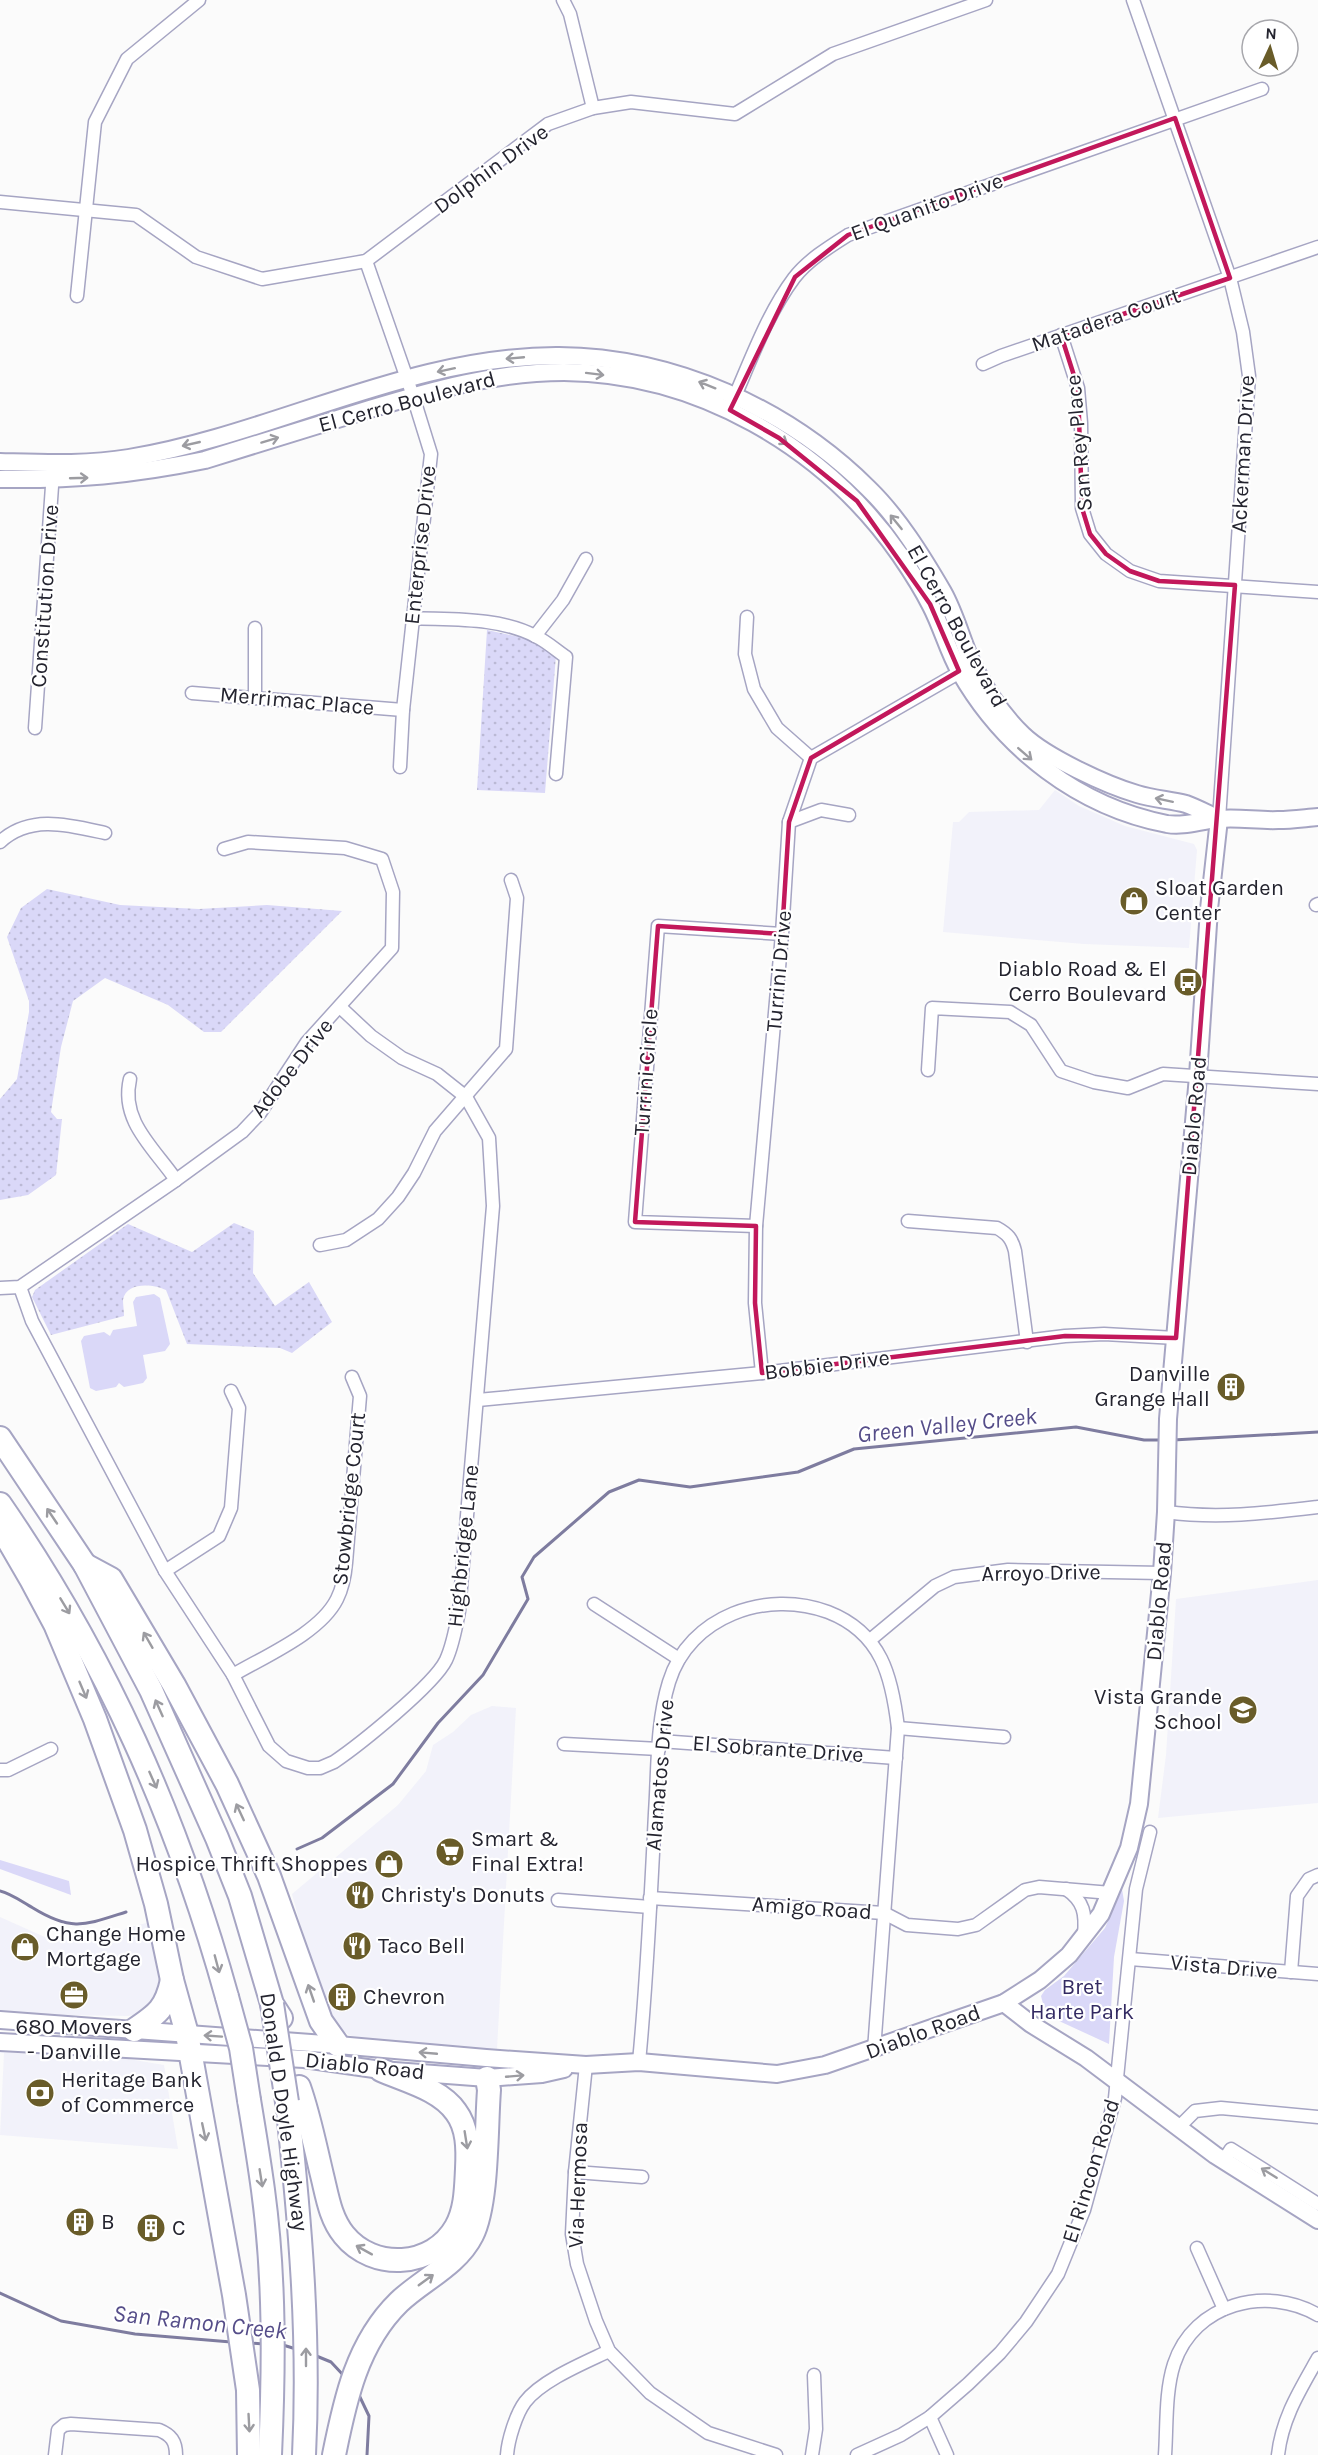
<svg xmlns="http://www.w3.org/2000/svg" width="1318" height="2455" viewBox="0 0 1318 2455" font-family="Karla,sans-serif">
	<style>
		.built { fill: #f2f2fa }
		.grass { fill: url(#grass-dots) }
		.park { fill: #dad8f8 }
		.lines { fill: none; stroke-linecap: round; stroke-linejoin: round }
		.stream { stroke: #7e7c9f; stroke-width: 3 }
		.street-casing { stroke: #a6a5c3; stroke-width: 15 }
		.secondary-casing { stroke: #a6a5c3; stroke-width: 20 }
		.highway-casing { stroke: #a6a5c3; stroke-width: 26 }
		.street { stroke: #fff; stroke-width: 12 }
		.secondary { stroke: #fff; stroke-width: 16 }
		.highway { stroke: #fff; stroke-width: 22 }
		.highway-bridge-casing { stroke: #a6a5c3; stroke-width: 26; stroke-linecap: butt }
		.highway-bridge { stroke: #fff; stroke-width: 22 }
		.oneway { stroke: #9c9ca1 }
		.marked { fill: none; stroke: #c2185b; stroke-width: 4.5; stroke-linejoin: round }
		.labels { text-anchor: middle; dominant-baseline: central; stroke-width: 4.5; stroke-linejoin: round; paint-order: stroke }
		.street-label { font-size: 22px; fill: #24242f; stroke: #fff }
		.poi-label { font-size: 22px; fill: #24242f; stroke: #fff; text-anchor: start }
		.park-label { font-size: 22px; fill: #332a62; stroke: #fff }
		.water-label { font-size: 24px; font-style: italic; fill: #554d89; stroke: #fff }
	</style>
	<defs>
		<pattern id="grass-dots" width="8" height="8" patternUnits="userSpaceOnUse" patternTransform="scale(1.5)"><rect width="8" height="8" fill="#dad8f8"/><path d="M2 2h.1M6 6h.1" fill="none" stroke="#bbb9d5" stroke-width="1.8" stroke-linecap="round"/></pattern>
	</defs>
	<rect width="100%" height="100%" fill="#fbfbfb"/>
	<g class="built">
		<path d="M1055 790 1079 806 1125 826 1194 844 1197 850 1189 948 1084 944 943 932 953 822H959L969 812 1039 810Z"/>
		<path d="M1318 1580V1803L1158 1818 1166 1755 1176 1599Z"/>
		<path d="M492 1706 516 1708 497 2049 370 2041 349 2035 332 2023 320 1997 292 1894 398 1805 426 1771 433 1745 453 1732 471 1715Z"/>
		<path d="M0 1917 47 1938 81 1942 108 1941 127 1928 150 1922 164 1984 144 2013 128 2016 0 2014Z"/>
		<path d="M0 2048 105 2055 164 2065 178 2149 0 2135 4 2053H0Z"/>
	</g>
	<g class="grass">
		<path d="M487 630 537 641 556 655 545 793 477 790Z"/>
		<path d="M47 889 120 905 199 909 267 905 342 911 221 1032H204L168 1005 105 978 73 1001 61 1047 51 1112 57 1119H62L56 1175 28 1195 0 1200V1099L17 1079 29 1012V1001L7 937 21 908Z"/>
		<path d="M234 1223 254 1231 253 1273 275 1306 309 1282 332 1322 292 1353 280 1348 187 1344 166 1290C154 1284 126 1281 123 1300 123 1305 124 1311 124 1316L51 1335 32 1297 35 1290 128 1224 192 1252Z"/>
	</g>
	<g class="park">
		<path d="M154 1294 160 1298 170 1344 165 1351 143 1355 147 1378 143 1383 124 1387 119 1383 116 1387 96 1391 90 1388 81 1341 84 1336 104 1332 110 1336 113 1330 137 1326 133 1302 136 1297Z"/>
		<path d="M0 1860 69 1881 71 1895 0 1869Z"/>
		<path d="M1122 1889 1124 1901 1114 1957 1109 2044 1046 2015 1041 1996 1045 1990 1064 1976 1105 1928Z"/>
	</g>
	<g class="lines">
		<g class="stream">
			<path d="M1173 1440 1318 1432"/>
			<path d="M297 1849 322 1838 393 1784 438 1723 483 1675 528 1599 522 1577 534 1557 609 1492 639 1480 690 1487 798 1472 854 1449 1076 1427 1144 1440H1163"/>
			<path d="M0 1891C12 1894 22 1902 33 1908 72 1932 85 1925 126 1912"/>
			<path d="M0 2293 61 2321 135 2334 231 2342"/>
			<path d="M250 2343 264 2344"/>
			<path d="M283 2345 296 2349"/>
			<path d="M314 2355 331 2362 345 2377"/>
			<path d="M358 2393 369 2416 367 2455"/>
		</g>
		<g class="street-casing">
			<g id="street">
				<path d="M563 0 570 14 593 108"/>
				<path d="M1133 0 1230 278 1243 332 1249 376 1219 819"/>
				<path d="M0 202 136 215 196 257 262 279 366 261 548 124 593 108 631 102 735 114 833 54 986 0"/>
				<path d="M366 261 413 396 431 454 403 710 400 767"/>
				<path d="M77 296 95 122 127 59 199 0"/>
				<path d="M1061 335 1078 388 1081 423 1082 508 1090 534 1106 554 1130 571 1159 581 1318 592"/>
				<path d="M983 364 1001 356 1318 247"/>
				<path d="M732 403C750 362 767 314 794 278 808 260 829 247 848 235L1262 89"/>
				<path d="M747 617 745 654 754 689 777 728 811 758"/>
				<path d="M412 618C452 620 499 617 535 636 546 641 556 650 566 657L556 774"/>
				<path d="M535 636 563 600 586 559"/>
				<path d="M192 693 403 710"/>
				<path d="M255 698V628"/>
				<path d="M35 728 53 472"/>
				<path d="M789 822 821 810 849 815"/>
				<path d="M0 842C30 814 69 825 105 833"/>
				<path d="M1316 905 1318 904"/>
				<path d="M928 1070 932 1008 1010 1012 1031 1025 1061 1071 1094 1082 1128 1088 1163 1074 1318 1084"/>
				<path d="M130 1079C120 1121 154 1148 176 1180"/>
				<path d="M908 1221 997 1228C1008 1234 1012 1239 1015 1251L1027 1342"/>
				<path d="M756 1226 635 1222 658 926 782 934"/>
				<path d="M320 1245 346 1240 378 1219 398 1197 414 1173 435 1131 506 1049 517 898 511 880"/>
				<path d="M20 1287 32 1321 165 1571 233 1675 269 1746 286 1761 308 1768H320L334 1762C359 1745 434 1685 446 1660 453 1645 456 1627 459 1611L493 1206 489 1138 466 1097 437 1074 402 1058 371 1036 340 1007"/>
				<path d="M0 1288 20 1287 176 1180 242 1132 260 1113 307 1042 392 948 393 892 382 859 345 848 248 842 224 849"/>
				<path d="M762 1373 755 1303 756 1226 782 934 789 822 811 758 967 668"/>
				<path d="M478 1400 762 1373 1065 1336 1104 1334 1176 1338"/>
				<path d="M1166 1512C1218 1519 1267 1513 1318 1507"/>
				<path d="M165 1571 219 1536 231 1508 239 1408 231 1391"/>
				<path d="M594 1604 679 1659"/>
				<path d="M870 1640 935 1586 954 1577 1008 1570 1162 1573"/>
				<path d="M233 1675C265 1656 320 1633 337 1599 343 1587 345 1575 346 1563L360 1396 352 1377"/>
				<path d="M898 1728 1004 1737"/>
				<path d="M660 1741 896 1758"/>
				<path d="M564 1744 659 1749"/>
				<path d="M0 1770H8L51 1749"/>
				<path d="M1066 1889C1084 1901 1086 1914 1084 1935"/>
				<path d="M650 1898 884 1913 907 1925 958 1929 976 1925 1025 1890 1039 1887 1111 1893"/>
				<path d="M558 1900 650 1907"/>
				<path d="M1130 1959 1318 1974"/>
				<path d="M1291 1972 1297 1896 1309 1879 1318 1875"/>
				<path d="M639 2062C647 1979 651 1896 655 1813 658 1770 656 1724 669 1682 689 1616 767 1589 828 1612 882 1633 892 1677 898 1728L874 2050"/>
				<path d="M586 2065 575 2172 572 2234 577 2264 596 2321 609 2351 650 2393 708 2433 776 2455"/>
				<path d="M1179 2127 1195 2111 1221 2108 1318 2117"/>
				<path d="M1224 2160 1231 2149 1318 2204"/>
				<path d="M575 2172 642 2177"/>
				<path d="M1197 2248 1224 2309"/>
				<path d="M930 2417 947 2455"/>
				<path d="M55 2455 58 2430 64 2425 71 2424 159 2430C171 2435 176 2441 176 2455"/>
				<path d="M507 2455C508 2440 516 2414 525 2402 542 2380 584 2363 609 2351"/>
				<path d="M812 2455 816 2429 814 2375"/>
				<path d="M857 2455 901 2435 930 2417 968 2384 1000 2353 1026 2322 1058 2274 1084 2210 1115 2098 1136 1889 1150 1832"/>
				<path d="M1165 2455C1167 2426 1165 2392 1174 2364 1194 2303 1267 2285 1318 2315"/>
				<path d="M1278 2455C1282 2418 1300 2390 1318 2358"/>
			</g>
		</g>
		<g class="secondary-casing">
			<g id="secondary">
				<path d="M0 462C43 463 87 465 129 458 274 434 410 355 559 356 674 357 787 408 868 488 898 517 922 556 943 592 956 615 962 642 973 665 986 690 1003 716 1023 735 1046 757 1106 785 1137 794 1153 799 1170 800 1186 804 1197 808 1208 814 1219 819"/>
				<path d="M0 479C74 480 132 475 205 460 260 443 315 426 370 409 433 390 497 372 564 372 697 373 824 446 900 555 911 571 922 588 931 606 942 627 948 651 960 672 1004 749 1079 807 1167 824 1185 827 1201 820 1219 819 1238 817 1259 821 1278 820 1292 820 1305 818 1318 817"/>
				<path d="M1004 2003 1031 2024 1086 2058 1215 2155 1318 2220"/>
				<path d="M0 2020 338 2045 486 2058 586 2065 639 2062 777 2074 825 2065 1004 2003 1040 1980 1069 1955 1101 1914 1129 1848 1139 1804 1162 1573 1166 1512 1168 1419 1198 1076 1209 909 1219 819"/>
				<path d="M0 2042 304 2059 381 2070 487 2078 542 2074 564 2069"/>
			</g>
		</g>
		<g class="highway-casing">
			<g id="highway">
				<path d="M0 1438 85 1565 151 1690 217 1838 240 1896 272 2004 281 2018"/>
				<path d="M0 1504C106 1658 177 1817 227 1997"/>
				<path d="M0 1526 32 1581 55 1624 95 1719 135 1830 156 1904 172 1980 187 2034 234 2295 248 2390 249 2455"/>
				<path d="M85 1565 111 1579 174 1685 227 1784 269 1876 321 2021 338 2045"/>
				<path d="M134 2030C158 2014 166 2008 172 1980"/>
				<path d="M299 2087C309 2115 315 2146 322 2175 327 2195 330 2218 344 2235 373 2271 433 2268 456 2227 466 2209 466 2188 467 2169 468 2149 468 2128 456 2112 440 2089 406 2081 381 2070"/>
				<path d="M249 2100C254 2130 259 2160 263 2190 275 2278 274 2367 270 2455"/>
				<path d="M287 2102C300 2220 310 2336 304 2455"/>
				<path d="M334 2455C345 2400 357 2343 399 2302 422 2280 457 2265 472 2235 488 2203 486 2128 489 2090L487 2078"/>
			</g>
		</g>
		<use href="#street" class="street"/>
		<use href="#secondary" class="secondary"/>
		<use href="#highway" class="highway"/>
		<g class="highway-bridge-casing">
			<g id="highway-bridge">
				<path d="M227 1997 241 2048 249 2100"/>
				<path d="M272 2004 287 2102"/>
			</g>
		</g>
		<use href="#highway-bridge" class="highway-bridge"/>
	</g>
	<defs><path id="oneway-shaft" d="M-6 0H5M1.5-3L5.5 0L1.5 3" fill="none" stroke-width="1.6" stroke-linecap="round" stroke-linejoin="round" transform="scale(1.5)"/></defs>
	<g class="oneway">
		<use href="#oneway-shaft" transform="translate(515 358) rotate(175)"/>
		<use href="#oneway-shaft" transform="translate(446 370) rotate(168)"/>
		<use href="#oneway-shaft" transform="translate(595 374) rotate(7)"/>
		<use href="#oneway-shaft" transform="translate(707 385) rotate(-158)"/>
		<use href="#oneway-shaft" transform="translate(780 439) rotate(34)"/>
		<use href="#oneway-shaft" transform="translate(270 440) rotate(-17)"/>
		<use href="#oneway-shaft" transform="translate(191 444) rotate(167)"/>
		<use href="#oneway-shaft" transform="translate(79 478) rotate(-2)"/>
		<use href="#oneway-shaft" transform="translate(896 522) rotate(-129)"/>
		<use href="#oneway-shaft" transform="translate(1025 754) rotate(41)"/>
		<use href="#oneway-shaft" transform="translate(1164 800) rotate(-168)"/>
		<use href="#oneway-shaft" transform="translate(52 1516) rotate(-124)"/>
		<use href="#oneway-shaft" transform="translate(65 1606) rotate(59)"/>
		<use href="#oneway-shaft" transform="translate(148 1640) rotate(-120)"/>
		<use href="#oneway-shaft" transform="translate(83 1690) rotate(67)"/>
		<use href="#oneway-shaft" transform="translate(159 1708) rotate(-114)"/>
		<use href="#oneway-shaft" transform="translate(153 1780) rotate(66)"/>
		<use href="#oneway-shaft" transform="translate(240 1812) rotate(-115)"/>
		<use href="#oneway-shaft" transform="translate(217 1964) rotate(75)"/>
		<use href="#oneway-shaft" transform="translate(311 1993) rotate(-109)"/>
		<use href="#oneway-shaft" transform="translate(213 2036) rotate(-176)"/>
		<use href="#oneway-shaft" transform="translate(428 2053) rotate(-175)"/>
		<use href="#oneway-shaft" transform="translate(515 2076) rotate(-5)"/>
		<use href="#oneway-shaft" transform="translate(204 2132) rotate(78)"/>
		<use href="#oneway-shaft" transform="translate(466 2140) rotate(81)"/>
		<use href="#oneway-shaft" transform="translate(1269 2173) rotate(-148)"/>
		<use href="#oneway-shaft" transform="translate(261 2178) rotate(81)"/>
		<use href="#oneway-shaft" transform="translate(364 2250) rotate(-151)"/>
		<use href="#oneway-shaft" transform="translate(426 2280) rotate(-36)"/>
		<use href="#oneway-shaft" transform="translate(306 2357) rotate(-90)"/>
		<use href="#oneway-shaft" transform="translate(249 2423) rotate(87)"/>
	</g>
	<path class="marked" d="M1175 118 1230 278 1061 335 1078 388 1082 508 1090 534 1106 554 1130 571 1159 581 1235 585 1176 1338 1065 1336 762 1373 755 1303 756 1226 635 1222 658 926 782 934 789 822 811 758 959 671 930 604 857 501 779 438 730 410 795 277 848 235Z"/>
	<defs>
		<g id="shop-disc" transform="scale(1.5)"><circle r="9.5" fill="#695c29" stroke="#fff"/><path d="M-5-2.5h2.3a2.7 3.5 0 0 1 5.4 0H5L5.5 6h-11ZM-1.5-2.5h3a1.5 2.3 0 0 0-3 0Z" fill="#fff"/></g>
		<g id="bus-disc" transform="scale(1.5)"><circle r="9.5" fill="#695c29" stroke="#fff"/><path d="M-5-6H5V4H4V6H2V4H-2V6H-4V4H-5ZM-3.5-4V0h7V-4ZM-3.5 1.2v1.5H-2V1.2ZM2 1.2v1.5H3.5V1.2Z" fill="#fff"/></g>
		<g id="building-disc" transform="scale(1.5)"><circle r="9.5" fill="#695c29" stroke="#fff"/><path d="M-4-6H4V6H1V3H-1V6H-4ZM-2.5-4.3h1.7v1.8h-1.7ZM.8-4.3h1.7v1.8H.8ZM-2.5-1h1.7V.8h-1.7ZM.8-1h1.7V.8H.8Z" fill="#fff"/></g>
		<g id="school-disc" transform="scale(1.5)"><circle r="9.5" fill="#695c29" stroke="#fff"/><path d="M0-5L7-2L0 1L-7-2ZM-4 1L0 2.5L4 1V4Q0 6-4 4Z" fill="#fff"/></g>
		<g id="supermarket-disc" transform="scale(1.5)"><circle r="9.5" fill="#695c29" stroke="#fff"/><path d="M-6-5.5h2.5l.6 2H6L4.5 2H-2.5L-4.4-4H-6ZM-1.5 3.2a1.3 1.3 0 1 0 .1 0ZM3 3.2a1.3 1.3 0 1 0 .1 0Z" fill="#fff"/></g>
		<g id="restaurant-disc" transform="scale(1.5)"><circle r="9.5" fill="#695c29" stroke="#fff"/><path d="M-5-6h1v4h1v-4h1v4h1v-4h1v5L-1.5 .5V6h-2V.5L-5-1ZM5-6V6H3V1.5H1.5Q1.5-4 5-6Z" fill="#fff"/></g>
		<g id="office-disc" transform="scale(1.5)"><circle r="9.5" fill="#695c29" stroke="#fff"/><path d="M-6-3h4V-5.5h4V-3h4V5H-6ZM-1-4.5V-3h2v-1.5ZM-6 0V1H6V0Z" fill="#fff"/></g>
		<g id="bank-disc" transform="scale(1.5)"><circle r="9.5" fill="#695c29" stroke="#fff"/><path d="M-6-4H6V4H-6ZM0-2.3a2.3 2.3 0 1 0 0 4.6a2.3 2.3 0 1 0 0-4.6Z" fill="#fff"/></g>
	</defs>
	<g fill-rule="evenodd">
		<use href="#shop-disc" x="1134" y="901"/>
		<use href="#bus-disc" x="1188" y="982"/>
		<use href="#building-disc" x="1231" y="1387"/>
		<use href="#school-disc" x="1243" y="1710"/>
		<use href="#supermarket-disc" x="450" y="1852"/>
		<use href="#shop-disc" x="389" y="1864"/>
		<use href="#restaurant-disc" x="360" y="1895"/>
		<use href="#restaurant-disc" x="357" y="1946"/>
		<use href="#shop-disc" x="25" y="1947"/>
		<use href="#office-disc" x="74" y="1995"/>
		<use href="#building-disc" x="342" y="1997"/>
		<use href="#bank-disc" x="40" y="2093"/>
		<use href="#building-disc" x="80" y="2222"/>
		<use href="#building-disc" x="151" y="2228"/>
	</g>
	<g class="labels">
		<g class="street-label">
			<text transform="translate(491 169) rotate(-36)">Dolphin Drive</text>
			<text transform="translate(927 207) rotate(-20)">El Quanito Drive</text>
			<text transform="translate(1106 320) rotate(-19)">Matadera Court</text>
			<text transform="translate(407 402) rotate(-15)">El Cerro Boulevard</text>
			<text transform="translate(1079 443) rotate(-95)">San Rey Place</text>
			<text transform="translate(1243 454) rotate(-87)">Ackerman Drive</text>
			<text transform="translate(420 545) rotate(-84)">Enterprise Drive</text>
			<text transform="translate(45 596) rotate(-86)">Constitution Drive</text>
			<text transform="translate(957 626) rotate(61)">El Cerro Boulevard</text>
			<text transform="translate(297 701) rotate(5)">Merrimac Place</text>
			<text transform="translate(779 971) rotate(-85)">Turrini Drive</text>
			<text transform="translate(292 1068) rotate(-52)">Adobe Drive</text>
			<text transform="translate(646 1072) rotate(-86)">Turrini Circle</text>
			<text transform="translate(1194 1116) rotate(-85)">Diablo Road</text>
			<text transform="translate(827 1365) rotate(-7)">Bobbie Drive</text>
			<text transform="translate(349 1499) rotate(-84)">Stowbridge Court</text>
			<text transform="translate(463 1546) rotate(-84)">Highbridge Lane</text>
			<text transform="translate(1041 1573) rotate(-1)">Arroyo Drive</text>
			<text transform="translate(1159 1601) rotate(-85)">Diablo Road</text>
			<text transform="translate(778 1749) rotate(4)">El Sobrante Drive</text>
			<text transform="translate(660 1775) rotate(-85)">Alamatos Drive</text>
			<text transform="translate(812 1908) rotate(4)">Amigo Road</text>
			<text transform="translate(1224 1967) rotate(5)">Vista Drive</text>
			<text transform="translate(923 2032) rotate(-20)">Diablo Road</text>
			<text transform="translate(365 2066) rotate(6)">Diablo Road</text>
			<text transform="translate(284 2112) rotate(82)">Donald D Doyle Highway</text>
			<text transform="translate(1091 2171) rotate(-73)">El Rincon Road</text>
			<text transform="translate(578 2185) rotate(-88)">Via Hermosa</text>
		</g>
		<g class="poi-label">
			<text x="1155" y="888">Sloat Garden<tspan x="1155" dy="25">Center</tspan></text>
			<text x="1167" y="969" text-anchor="end">Diablo Road &amp; El<tspan x="1167" dy="25">Cerro Boulevard</tspan></text>
			<text x="1210" y="1374" text-anchor="end">Danville<tspan x="1210" dy="25">Grange Hall</tspan></text>
			<text x="1222" y="1697" text-anchor="end">Vista Grande<tspan x="1222" dy="25">School</tspan></text>
			<text x="471" y="1839">Smart &amp;<tspan x="471" dy="25">Final Extra!</tspan></text>
			<text x="368" y="1864" text-anchor="end">Hospice Thrift Shoppes</text>
			<text x="381" y="1895">Christy's Donuts</text>
			<text x="46" y="1934">Change Home<tspan x="46" dy="25">Mortgage</tspan></text>
			<text x="378" y="1946">Taco Bell</text>
			<text x="363" y="1997">Chevron</text>
			<text x="74" y="2027" text-anchor="middle">680 Movers<tspan x="74" dy="25">- Danville</tspan></text>
			<text x="61" y="2080">Heritage Bank<tspan x="61" dy="25">of Commerce</tspan></text>
			<text x="101" y="2222">B</text>
			<text x="172" y="2228">C</text>
		</g>
		<g class="park-label">
			<text x="1082" y="1987">Bret<tspan x="1082" dy="25">Harte Park</tspan></text>
		</g>
		<g class="water-label">
			<text transform="translate(947 1425) rotate(-6)">Green Valley Creek</text>
			<text transform="translate(200 2322) rotate(6)">San Ramon Creek</text>
		</g>
	</g>
	<g transform="translate(1270 48) rotate(4)"><circle r="28" fill="#ffffff" stroke="#a7a7ac" stroke-width="1.5"/>
	<path d="M0-4.5L10 22L0 15L-10 22Z" fill="#695c29"/>
	<text y="-9" font-size="16" font-weight="bold" text-anchor="middle" fill="#24242f">N</text>
	</g>
</svg>
